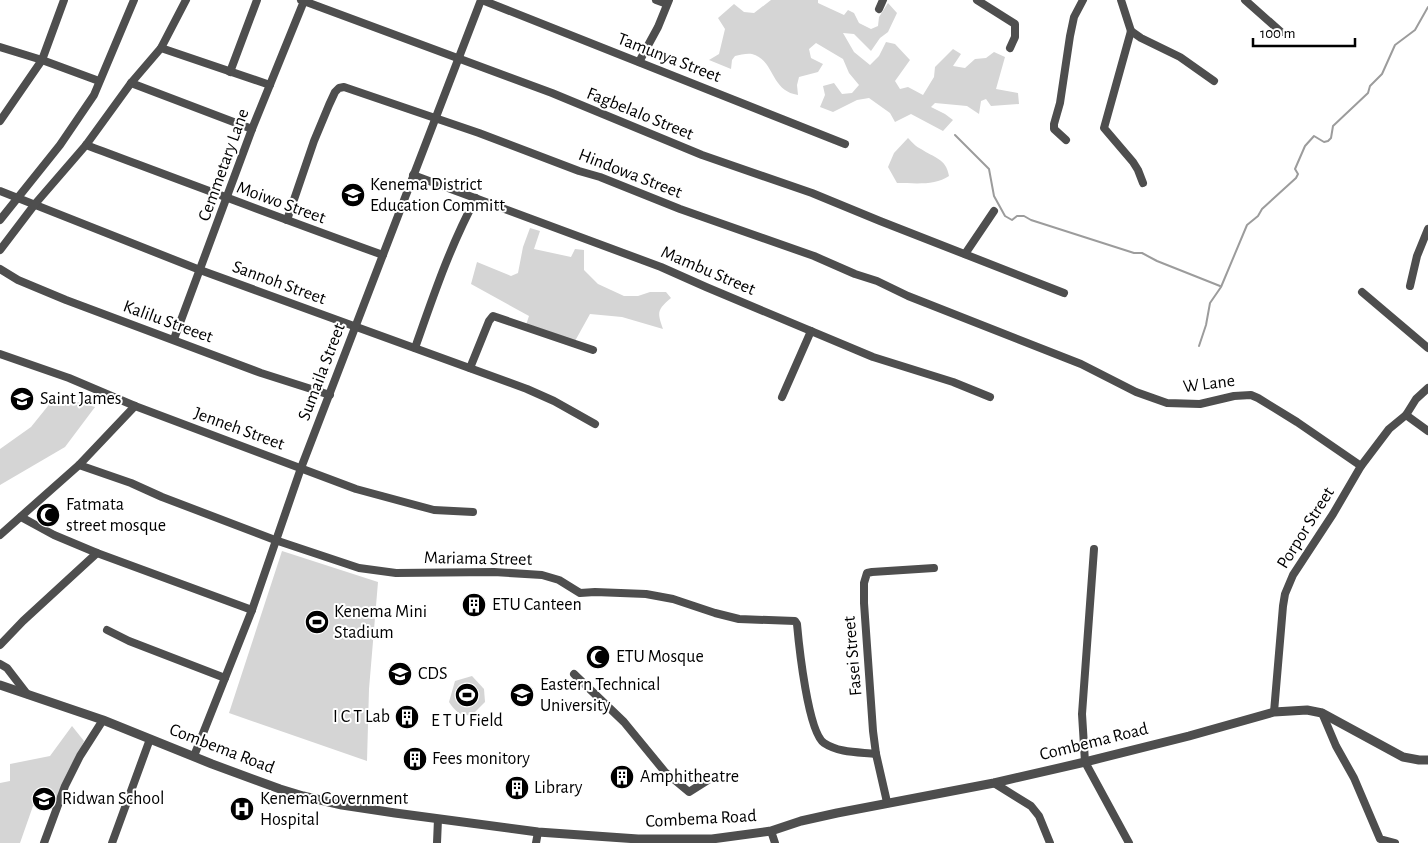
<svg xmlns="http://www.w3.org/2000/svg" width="1428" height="843" viewBox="0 0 1428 843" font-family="'Alegreya Sans',sans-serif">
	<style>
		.green { fill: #d5d5d5 }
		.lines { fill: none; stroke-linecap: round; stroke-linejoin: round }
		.stream { stroke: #9c9c9c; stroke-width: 2 }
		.minor { stroke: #4e4e4e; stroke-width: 8 }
		.tertiary { stroke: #4e4e4e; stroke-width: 9 }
		.labels { text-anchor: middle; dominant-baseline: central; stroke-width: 4; stroke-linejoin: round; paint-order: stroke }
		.street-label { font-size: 18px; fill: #000; stroke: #fff }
		.poi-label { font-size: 18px; fill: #000; stroke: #fff; text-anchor: start }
	</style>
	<rect width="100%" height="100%" fill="#fff"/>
	<g class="green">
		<path d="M771 0H818V3L844 15 848 10 854 13 859 23 871 29 878 26 879 17 888 3 897 13 888 32 880 38 871 51 854 34 843 33 854 52 870 65 879 56 886 42 895 44 910 60 895 81 900 89 908 87 923 95 934 77 935 67 953 49 961 54 953 66 965 68 975 59 986 58 994 52 1005 57 996 89 1018 93 1019 104 991 106 986 99 981 101 979 114 967 106 935 103 931 107 945 114 953 120 943 131 911 114 895 122 890 113 869 98 857 100 833 112 820 107 825 95 823 86 834 83 842 94 852 93 859 85 849 73 843 59 816 43 809 49 811 58 823 64 818 72 799 77 797 85 798 95C770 91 775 60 752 54 747 53 740 55 735 56L732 60 731 69 709 60 719 54 725 29 718 18 734 4 744 12 754 13Z"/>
		<path d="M908 138C912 142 916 147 921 149 934 158 946 158 949 176 935 186 914 183 897 183L888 167 894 153Z"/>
		<path d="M530 228 540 231 534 249 571 257 575 249 584 250V270L598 284 624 296H638L650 292H666L671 298C657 310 657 312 663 329L622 317 590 314 575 341 526 325 529 316 471 284 477 262 511 276 518 273 523 247Z"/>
		<path d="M56 396 95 407 65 447 0 485V449L31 427Z"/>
		<path d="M282 551 378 582 369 689 367 761 229 713Z"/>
		<path d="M472 676 484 689 485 702 472 715C460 716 455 711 449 702L455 681Z"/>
		<path d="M72 726 84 741 54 809 33 806 20 843H0V783L10 781V764L50 756Z"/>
	</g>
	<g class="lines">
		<g class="stream">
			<path d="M955 135 989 169 994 196 1005 216 1012 220 1017 216H1024L1031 220 1134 253H1142L1157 261 1220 286"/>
			<path d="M1199 346 1206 325 1210 303 1221 287 1247 225 1258 216 1262 209 1296 178 1298 174 1295 169 1305 146 1314 136 1324 142 1328 141 1331 138 1333 126 1368 93 1370 86 1382 74 1395 45 1415 30 1428 7"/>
		</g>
		<g class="minor">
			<path d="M301 0 552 93 702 155 812 193 880 221 1064 293"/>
			<path d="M482 0 845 144"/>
			<path d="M656 0 667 4"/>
			<path d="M977 0 1015 24V37L1010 48"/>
			<path d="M1121 0 1131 31 1104 128 1133 162 1138 170 1143 183"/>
			<path d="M1245 0 1281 32"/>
			<path d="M879 9 883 0"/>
			<path d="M1131 31 1141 38 1180 57 1214 81"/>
			<path d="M0 47 42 60 99 81"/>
			<path d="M161 48 270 85"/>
			<path d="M639 62 658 27 669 0"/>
			<path d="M230 72 257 0"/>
			<path d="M131 83 252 129"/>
			<path d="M0 121 42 60 64 0"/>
			<path d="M1066 140 1054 129V124L1060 103 1070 36 1074 17 1083 0"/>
			<path d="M86 145C185 182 283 219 383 255"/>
			<path d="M413 175 661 267 706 287 873 357 953 382 990 397"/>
			<path d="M0 191 200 270 527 389 554 401 595 424"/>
			<path d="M0 220 60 145 94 95 134 0"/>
			<path d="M287 220 314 141 329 105 335 92 339 88 344 87 479 133 579 171 600 177 680 209 814 256 855 274 877 281 908 296 1081 364 1136 392 1167 403 1200 404 1234 396 1251 395 1258 398 1297 422 1361 466"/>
			<path d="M0 250 35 204 86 145 131 83 161 48 186 0"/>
			<path d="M965 254 994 211"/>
			<path d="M0 269 18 280 66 300 261 373 330 395"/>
			<path d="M1410 286 1417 256 1428 229"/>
			<path d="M1362 292 1428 348"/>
			<path d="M174 339 252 129 304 1"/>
			<path d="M415 348C433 297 450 246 476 198"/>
			<path d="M0 354 69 378 135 406 356 489 434 510 473 512"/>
			<path d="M470 368 489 321 493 316 593 350"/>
			<path d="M782 397 811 331"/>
			<path d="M1406 415 1428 431"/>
			<path d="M79 465 131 483 162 497 275 540 359 568 396 573 494 572 542 575 559 580 580 593 595 592 646 594 673 599 715 613 739 619 795 621 797 624C799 646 808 732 824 743 839 753 859 752 876 754"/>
			<path d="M21 517 54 535 97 553 252 610"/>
			<path d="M0 535 79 465 135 406"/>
			<path d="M1094 549 1082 714 1085 762 1129 843"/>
			<path d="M107 630 129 641 225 678"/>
			<path d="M0 645 23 621 97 553"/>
			<path d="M0 664 7 668 27 694"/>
			<path d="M574 674 624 722 665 772 689 792 708 780"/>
			<path d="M1274 712 1283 606 1285 594 1293 575 1333 514 1361 466 1389 429 1406 415 1416 399 1428 388"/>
			<path d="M1322 713 1336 746 1354 778 1380 839 1395 843"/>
			<path d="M194 756 252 610 301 468 481 0"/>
			<path d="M994 783 1031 806 1039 816 1050 843"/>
			<path d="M887 802 876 754 873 731 864 603V583L867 573 872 572 934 568"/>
			<path d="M771 831 775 843"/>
			<path d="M44 843 65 786 80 756 103 720"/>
			<path d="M112 843 150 739"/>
			<path d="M437 843 438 819"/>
			<path d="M536 843 538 832"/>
		</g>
		<path class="tertiary" d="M0 685 103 720 212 764 280 789 303 796 342 805 395 813 538 832 638 839H712L771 831 801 821 837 813 994 783 1085 762 1189 736 1274 712 1307 710 1322 713 1403 757 1419 760H1428"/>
	</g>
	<defs>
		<g id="school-disc" transform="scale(1.25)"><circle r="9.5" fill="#000" stroke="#fff"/><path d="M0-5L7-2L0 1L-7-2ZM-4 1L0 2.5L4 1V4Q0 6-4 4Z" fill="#fff"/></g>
		<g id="mosque-disc" transform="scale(1.25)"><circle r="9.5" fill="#000" stroke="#fff"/><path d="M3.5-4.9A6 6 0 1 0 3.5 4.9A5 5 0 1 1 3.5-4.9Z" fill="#fff"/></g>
		<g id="building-disc" transform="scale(1.25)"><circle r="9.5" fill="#000" stroke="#fff"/><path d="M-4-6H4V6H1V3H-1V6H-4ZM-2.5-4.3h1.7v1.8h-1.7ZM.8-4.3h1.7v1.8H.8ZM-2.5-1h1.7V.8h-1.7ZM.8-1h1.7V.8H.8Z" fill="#fff"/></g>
		<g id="stadium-disc" transform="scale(1.25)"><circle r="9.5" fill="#000" stroke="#fff"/><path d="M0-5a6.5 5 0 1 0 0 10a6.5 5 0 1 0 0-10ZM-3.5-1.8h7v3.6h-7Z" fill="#fff"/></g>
		<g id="university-disc" transform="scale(1.25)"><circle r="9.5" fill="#000" stroke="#fff"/><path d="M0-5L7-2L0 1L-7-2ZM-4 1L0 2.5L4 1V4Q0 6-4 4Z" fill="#fff"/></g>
		<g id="hospital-disc" transform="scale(1.25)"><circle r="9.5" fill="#000" stroke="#fff"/><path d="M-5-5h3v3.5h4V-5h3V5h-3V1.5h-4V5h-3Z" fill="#fff"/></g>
	</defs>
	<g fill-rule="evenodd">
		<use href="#school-disc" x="353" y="195"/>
		<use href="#school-disc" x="22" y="399"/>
		<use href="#mosque-disc" x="48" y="515"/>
		<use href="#building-disc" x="474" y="605"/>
		<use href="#stadium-disc" x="317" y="622"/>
		<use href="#mosque-disc" x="598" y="657"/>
		<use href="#university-disc" x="400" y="674"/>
		<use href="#stadium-disc" x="467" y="695"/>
		<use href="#university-disc" x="522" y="695"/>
		<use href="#building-disc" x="407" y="717"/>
		<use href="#building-disc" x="415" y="759"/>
		<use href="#building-disc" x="622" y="777"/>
		<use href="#building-disc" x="517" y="788"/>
		<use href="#school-disc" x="44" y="799"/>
		<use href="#hospital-disc" x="242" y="809"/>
	</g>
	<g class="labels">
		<g class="street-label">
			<text transform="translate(669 58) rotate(21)">Tamunya Street</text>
			<text transform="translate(640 114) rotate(22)">Fagbelalo Street</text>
			<text transform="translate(224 165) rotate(-70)">Cemmetary Lane</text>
			<text transform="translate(630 174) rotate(21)">Hindowa Street</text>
			<text transform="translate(281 203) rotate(20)">Moiwo Street</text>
			<text transform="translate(708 271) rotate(23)">Mambu Street</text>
			<text transform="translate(279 283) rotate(20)">Sannoh Street</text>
			<text transform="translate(168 322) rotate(20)">Kalilu Streeet</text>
			<text transform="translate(322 372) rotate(-69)">Sumaila Street</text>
			<text transform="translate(1209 384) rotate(-7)">W Lane</text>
			<text transform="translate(239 429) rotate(20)">Jenneh Street</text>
			<text transform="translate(1306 528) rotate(-58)">Porpor Street</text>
			<text transform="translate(478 559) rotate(1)">Mariama Street</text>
			<text transform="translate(853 656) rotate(-95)">Fasei Street</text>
			<text transform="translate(1094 742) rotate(-14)">Combema Road</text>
			<text transform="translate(222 749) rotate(21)">Combema Road</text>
			<text transform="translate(701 819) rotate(-3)">Combema Road</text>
		</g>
		<g class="poi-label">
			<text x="370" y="185">Kenema District<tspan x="370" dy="21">Education Committ</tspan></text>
			<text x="40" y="399">Saint James</text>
			<text x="66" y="505">Fatmata<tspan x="66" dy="21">street mosque</tspan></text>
			<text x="492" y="605">ETU Canteen</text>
			<text x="334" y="612">Kenema Mini<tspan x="334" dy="21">Stadium</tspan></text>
			<text x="616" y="657">ETU Mosque</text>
			<text x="418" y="674">CDS</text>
			<text x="540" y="685">Eastern Technical<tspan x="540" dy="21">University</tspan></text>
			<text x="390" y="717" text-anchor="end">I C T Lab</text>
			<text x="467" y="721" text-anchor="middle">E T U Field</text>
			<text x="432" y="759">Fees monitory</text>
			<text x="640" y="777">Amphitheatre</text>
			<text x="534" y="788">Library</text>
			<text x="62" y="799">Ridwan School</text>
			<text x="260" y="799">Kenema Government<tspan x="260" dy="21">Hospital</tspan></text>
		</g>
	</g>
	<path d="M1253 38v8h102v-8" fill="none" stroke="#000000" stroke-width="2.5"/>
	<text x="1260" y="38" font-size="15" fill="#000000" stroke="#ffffff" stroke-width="4" paint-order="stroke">100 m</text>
</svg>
